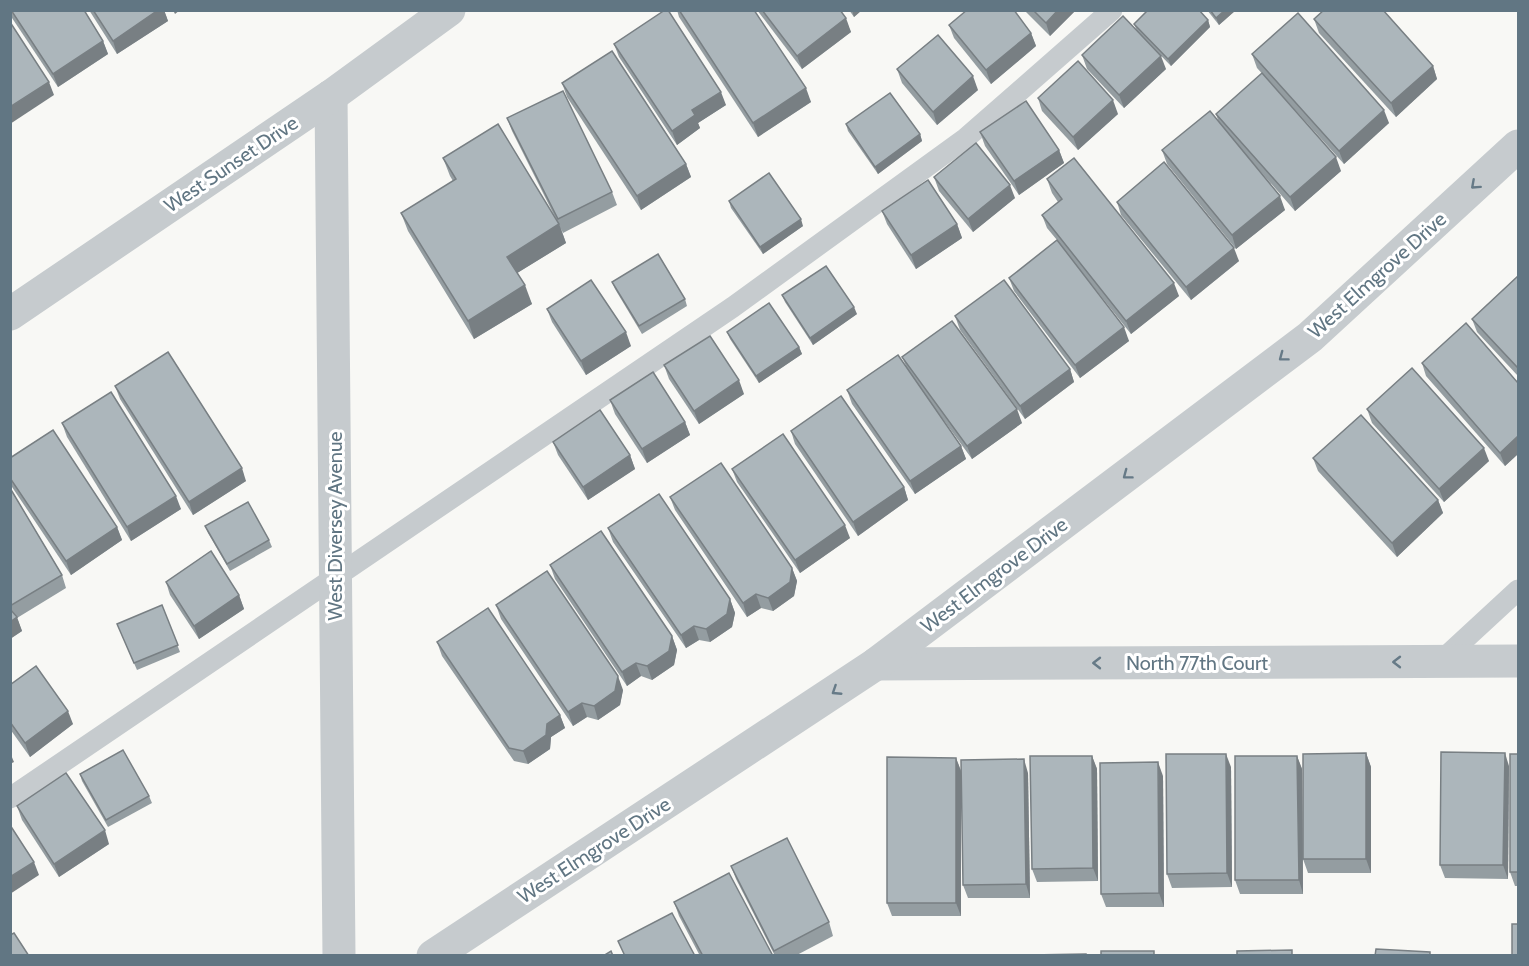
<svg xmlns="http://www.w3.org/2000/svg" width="1529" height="966" viewBox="0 0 1529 966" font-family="Cabin,sans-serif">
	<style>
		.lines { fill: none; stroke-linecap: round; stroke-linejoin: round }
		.service { stroke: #c6cbce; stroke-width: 21 }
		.minor { stroke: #c6cbce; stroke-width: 33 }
		.wall { fill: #949da1 }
		.shaded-wall { fill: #787f83 }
		.building { fill: #acb6bb; stroke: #787f83; stroke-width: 1.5 }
		.oneway { stroke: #667a87 }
		.labels { text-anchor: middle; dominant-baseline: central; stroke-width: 6; stroke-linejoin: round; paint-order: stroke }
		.street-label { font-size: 20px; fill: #617683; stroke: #fff }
	</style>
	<rect width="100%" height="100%" fill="#f8f8f5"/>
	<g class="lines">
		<g class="service">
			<path d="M1440 662 1518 590"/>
			<path d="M10 798 733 307 966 138 1112 10"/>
		</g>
		<g class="minor">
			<path d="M331 96 339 956"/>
			<path d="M10 314 331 96 449 10"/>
			<path d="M876 664 1518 661"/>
			<path d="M433 956 876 664 1310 337 1518 146"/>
		</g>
	</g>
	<g class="wall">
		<path d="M10 10H84L103 41 108 54 58 87 10 15Z"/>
		<path d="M89 10H164L168 21 117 54Z"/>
		<path d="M677 10H754L811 102 758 137 679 17Z"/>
		<path d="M757 10H840L851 32 802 69Z"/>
		<path d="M849 10H862L854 17Z"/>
		<path d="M1024 10H1076L1050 36Z"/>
		<path d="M1207 10H1236L1219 25Z"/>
		<path d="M1314 19 1433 66 1437 79 1396 117 1319 33Z"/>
		<path d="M1208 20 1210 27 1171 66 1137 31 1134 24Z"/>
		<path d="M949 25 1031 33 1036 46 991 84 954 38Z"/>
		<path d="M614 44 726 105 698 123 700 128 677 145 619 57Z"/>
		<path d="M1252 54 1389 123 1344 164 1257 68Z"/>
		<path d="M1082 55 1166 69 1124 108 1087 69Z"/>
		<path d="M897 69 978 90 937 125 902 83Z"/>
		<path d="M562 83 686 164 691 177 641 210 567 97Z"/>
		<path d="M1038 98 1118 114 1078 150 1042 111Z"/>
		<path d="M1216 114 1341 171 1295 211 1247 156 1285 210 1236 249 1167 164 1162 150 1219 123Z"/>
		<path d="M507 118 612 192 617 205 563 233 561 229 566 243 517 273 532 304 474 339 408 231 401 213 453 181 450 176 443 158 556 219 512 131Z"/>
		<path d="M846 124 920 134 922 141 878 174 848 131Z"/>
		<path d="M980 132 1059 150 1064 163 1019 195 985 146Z"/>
		<path d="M934 177 1015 198 973 232 939 191Z"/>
		<path d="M1047 179 1179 296 1131 334 1072 260 1129 341 1080 378 1014 291 1009 278 1057 240 1047 228 1042 215 1058 202 1052 193Z"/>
		<path d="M729 201 803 226 763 254 731 208Z"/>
		<path d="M1117 202 1239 261 1191 300 1121 215Z"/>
		<path d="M882 211 957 224 962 238 916 269 887 224Z"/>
		<path d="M1518 276V376L1477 332 1472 319Z"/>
		<path d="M612 282 685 299 687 306 642 334 615 289Z"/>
		<path d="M782 295 857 314 813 345 785 302Z"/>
		<path d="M547 309 631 346 586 375 552 322Z"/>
		<path d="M955 316 1070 369 1074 382 1025 419 960 330Z"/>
		<path d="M727 332 799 347 802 354 759 383 730 339Z"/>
		<path d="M902 357 1022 423 972 459 934 407 961 446 966 459 915 494 852 404 847 390 906 366Z"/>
		<path d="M1422 363 1518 383V454L1505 466 1426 376Z"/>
		<path d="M664 365 744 394 699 424 669 379Z"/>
		<path d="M115 386 246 481 193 515 120 399Z"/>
		<path d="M610 400 685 422 690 435 647 463 615 414Z"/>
		<path d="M1367 409 1489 461 1444 502 1372 423Z"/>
		<path d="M62 423 181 509 131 541 67 437Z"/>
		<path d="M791 431 904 487 908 500 858 536 795 444Z"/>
		<path d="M553 442 630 455 635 469 588 500 558 455Z"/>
		<path d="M10 458 117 527 122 540 71 575 10 484Z"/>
		<path d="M1313 458 1438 500 1443 513 1397 557 1318 471Z"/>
		<path d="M732 469 850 538 800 573 737 482Z"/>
		<path d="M10 488 62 575 66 588 17 618 22 631 10 639Z"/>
		<path d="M670 497 792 568 797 581 794 596 773 611 761 608 747 617 675 510Z"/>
		<path d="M205 526 269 540 272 547 230 571 208 533Z"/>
		<path d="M608 528 730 599 735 613 732 627 710 642 699 640 686 648 613 542Z"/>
		<path d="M550 565 672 636 677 650 674 665 652 680 641 676 627 686 555 579Z"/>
		<path d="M166 582 239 595 244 609 199 639 170 595Z"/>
		<path d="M162 605 180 652 137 670 120 631Z"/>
		<path d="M496 605 623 690 620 705 598 720 587 717 573 726 501 619Z"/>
		<path d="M437 642 560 715 565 728 551 737 550 749 528 764 514 761 442 656Z"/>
		<path d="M10 685 73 724 30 757 10 729Z"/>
		<path d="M1366 753 1371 767V873H1308L1303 859V894H1240L1235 880 1297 756 1302 769 1303 856Z"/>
		<path d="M1518 754V886H1515L1510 872Z"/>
		<path d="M1092 756 1097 769 1098 881 1037 882 1032 869Z"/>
		<path d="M956 758 961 771V916H892L887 903Z"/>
		<path d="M1509 766 1508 879 1445 878 1440 865Z"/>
		<path d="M1231 767 1232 887 1172 888 1167 874Z"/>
		<path d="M1028 773 1030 898H968L963 885Z"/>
		<path d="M80 774 149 796 152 803 108 827 82 781Z"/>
		<path d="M1163 776 1164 907H1106L1101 894Z"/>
		<path d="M17 806 109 844 59 877 22 820Z"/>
		<path d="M731 866 829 922 833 936 795 956H775L736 879Z"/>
		<path d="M674 902 773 956H700L679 916Z"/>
	</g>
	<g class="shaded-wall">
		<path d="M158 10H164L168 21 117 54 113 41Z"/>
		<path d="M173 10H180L175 14Z"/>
		<path d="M852 10H862L854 17Z"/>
		<path d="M1058 10H1076L1050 36 1046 23Z"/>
		<path d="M1225 10H1236L1219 25 1216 18Z"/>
		<path d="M846 18 851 32 802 69 797 56Z"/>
		<path d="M1208 20 1210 27 1171 66 1168 59Z"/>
		<path d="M1031 33 1036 46 991 84 986 70Z"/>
		<path d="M103 41 108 54 58 87 53 74Z"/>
		<path d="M1161 56 1166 69 1124 108 1119 95Z"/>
		<path d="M1433 66 1437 79 1396 117 1391 103Z"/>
		<path d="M973 76 978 90 937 125 933 112Z"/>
		<path d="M49 82 54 95 10 124V107Z"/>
		<path d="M806 88 811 102 758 137 753 123Z"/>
		<path d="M721 92 726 105 698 123 700 128 677 145 672 131 692 110Z"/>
		<path d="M1113 100 1118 114 1078 150 1073 137Z"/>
		<path d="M1384 110 1389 123 1344 164 1339 151Z"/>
		<path d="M920 134 922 141 878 174 875 167Z"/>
		<path d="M1059 150 1064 163 1019 195 1014 181Z"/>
		<path d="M1336 157 1341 171 1295 211 1290 197Z"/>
		<path d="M686 164 691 177 641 210 637 196Z"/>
		<path d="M1010 185 1015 198 973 232 968 219Z"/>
		<path d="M1280 196 1285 210 1236 249 1232 235Z"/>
		<path d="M801 219 803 226 763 254 760 247Z"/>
		<path d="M559 224 566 243 514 275 507 257Z"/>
		<path d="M957 224 962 238 916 269 911 255Z"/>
		<path d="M1234 248 1239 261 1191 300 1186 287Z"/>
		<path d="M1174 283 1179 296 1131 334 1126 321Z"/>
		<path d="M525 285 532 304 474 339 468 321Z"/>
		<path d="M854 307 857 314 813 345 810 338Z"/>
		<path d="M1124 327 1129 341 1080 378 1075 365Z"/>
		<path d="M626 332 631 346 586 375 581 361Z"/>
		<path d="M799 347 802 354 759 383 756 376Z"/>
		<path d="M1070 369 1074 382 1025 419 1020 406Z"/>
		<path d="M739 380 744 394 699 424 694 411Z"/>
		<path d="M1017 409 1022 423 972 459 967 446Z"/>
		<path d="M685 422 690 435 647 463 642 449Z"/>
		<path d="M1518 436V454L1505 466 1500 453Z"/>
		<path d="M961 446 966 459 915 494 910 481Z"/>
		<path d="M1484 448 1489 461 1444 502 1439 489Z"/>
		<path d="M630 455 635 469 588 500 583 487Z"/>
		<path d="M242 468 246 481 193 515 189 502Z"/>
		<path d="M904 487 908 500 858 536 853 522Z"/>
		<path d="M176 496 181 509 131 541 127 527Z"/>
		<path d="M1438 500 1443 513 1397 557 1392 543Z"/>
		<path d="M845 525 850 538 800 573 795 560Z"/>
		<path d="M117 527 122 540 71 575 66 561Z"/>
		<path d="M792 568 797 581 794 596 773 611 768 598Z"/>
		<path d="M756 594 761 608 747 617 743 603Z"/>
		<path d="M239 595 244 609 199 639 194 626Z"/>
		<path d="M730 599 735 613 732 627 710 642 706 629Z"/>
		<path d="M17 617 22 631 10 639V622Z"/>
		<path d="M694 626 699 640 686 648 681 635Z"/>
		<path d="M672 636 677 650 674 665 652 680 647 666Z"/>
		<path d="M636 663 641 676 627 686 622 672Z"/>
		<path d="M618 676 623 690 620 705 598 720 594 706Z"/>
		<path d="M582 703 587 717 573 726 568 712Z"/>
		<path d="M68 711 73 724 30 757 25 743Z"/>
		<path d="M560 715 565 728 551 737 550 749 528 764 523 751 547 724Z"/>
		<path d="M1366 753 1371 767V873L1366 859Z"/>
		<path d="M1505 753 1509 766 1508 879 1503 865Z"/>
		<path d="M1226 754 1231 767 1232 887 1227 873Z"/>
		<path d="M11 755 14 762 10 764V756Z"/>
		<path d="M1092 756 1097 769 1098 881 1093 868Z"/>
		<path d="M1297 756 1302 769 1303 894 1299 880Z"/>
		<path d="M956 758 961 771V916L956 903Z"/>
		<path d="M1024 759 1028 773 1030 898 1026 884Z"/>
		<path d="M1158 762 1163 776 1164 907 1159 893Z"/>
		<path d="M105 830 109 844 59 877 54 864Z"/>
		<path d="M34 862 39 875 10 894V877Z"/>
	</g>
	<g class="building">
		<path d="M11 10H84L103 41 53 74Z"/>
		<path d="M93 10H158L113 41Z"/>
		<path d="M665 10H668L721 92 692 110 695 115 672 131 614 44Z"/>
		<path d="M679 10H754L806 88 753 123Z"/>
		<path d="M762 10H840L846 18 797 56Z"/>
		<path d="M967 10H1014L1031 33 986 70 949 25Z"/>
		<path d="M1033 10H1058L1046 23Z"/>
		<path d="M1148 10H1199L1208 20 1168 59 1134 24Z"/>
		<path d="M1210 10H1225L1216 18Z"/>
		<path d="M1324 10H1383L1433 66 1391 103 1314 19Z"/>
		<path d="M1298 13 1384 110 1339 151 1252 54Z"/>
		<path d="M1123 16 1161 56 1119 95 1082 55Z"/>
		<path d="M10 22 49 82 10 107Z"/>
		<path d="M938 35 973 76 933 112 897 69Z"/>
		<path d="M612 51 686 164 637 196 562 83Z"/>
		<path d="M1078 61 1113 100 1073 137 1038 98Z"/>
		<path d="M1262 73 1336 157 1290 197 1216 114Z"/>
		<path d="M563 91 612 192 558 219 507 118Z"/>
		<path d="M890 93 920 134 875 167 846 124Z"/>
		<path d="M1026 101 1059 150 1014 181 980 132Z"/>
		<path d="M1210 111 1280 196 1232 235 1162 150Z"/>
		<path d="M498 124 559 224 507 257 525 285 468 321 401 213 456 179 443 158Z"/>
		<path d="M976 143 1010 185 968 219 934 177Z"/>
		<path d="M1074 158 1174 283 1126 321 1042 215 1062 199 1047 179Z"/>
		<path d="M1164 162 1234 248 1186 287 1117 202Z"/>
		<path d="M769 173 801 219 760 247 729 201Z"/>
		<path d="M928 180 957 224 911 255 882 211Z"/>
		<path d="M1057 240 1124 327 1075 365 1009 278Z"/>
		<path d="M658 254 685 299 639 326 612 282Z"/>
		<path d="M826 266 854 307 810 338 782 295Z"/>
		<path d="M1518 276V368L1472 319Z"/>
		<path d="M591 280 626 332 581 361 547 309Z"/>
		<path d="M1004 280 1070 369 1020 406 955 316Z"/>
		<path d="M769 303 799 347 756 376 727 332Z"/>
		<path d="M952 321 1017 409 967 446 902 357Z"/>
		<path d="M1466 323 1518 383V436L1500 453 1422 363Z"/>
		<path d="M710 336 739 380 694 411 664 365Z"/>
		<path d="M168 352 242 468 189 502 115 386Z"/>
		<path d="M898 355 961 446 910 481 847 390Z"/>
		<path d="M1412 368 1484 448 1439 489 1367 409Z"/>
		<path d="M653 372 685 422 642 449 610 400Z"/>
		<path d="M111 392 176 496 127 527 62 423Z"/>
		<path d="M841 396 904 487 853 522 791 431Z"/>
		<path d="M600 410 630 455 583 487 553 442Z"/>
		<path d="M1361 415 1438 500 1392 543 1313 458Z"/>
		<path d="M53 430 117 527 66 561 10 478V458Z"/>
		<path d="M783 434 845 525 795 560 732 469Z"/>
		<path d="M721 463 792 568 790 582 768 598 756 594 743 603 670 497Z"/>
		<path d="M10 488 62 575 10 606Z"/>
		<path d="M659 494 730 599 727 614 706 629 694 626 681 635 608 528Z"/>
		<path d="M248 502 269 540 227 564 205 526Z"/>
		<path d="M601 531 672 636 669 651 647 666 636 663 622 672 550 565Z"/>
		<path d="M211 551 239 595 194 626 166 582Z"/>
		<path d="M547 571 618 676 615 691 594 706 582 703 568 712 496 605Z"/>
		<path d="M162 605 178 645 134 663 117 624Z"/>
		<path d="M488 608 560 715 547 724 546 735 523 751 509 748 437 642Z"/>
		<path d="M10 609 17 617 10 622Z"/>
		<path d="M36 666 68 711 25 743 10 722V685Z"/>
		<path d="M123 750 149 796 106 820 80 774Z"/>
		<path d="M1441 752 1505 753 1503 865H1440Z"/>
		<path d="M1366 753V859H1303V754Z"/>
		<path d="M1166 754H1226L1227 873 1167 874Z"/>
		<rect x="1510" y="754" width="8" height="118"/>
		<path d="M1030 756H1092L1093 868 1032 869Z"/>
		<path d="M1235 756H1297L1299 880H1235Z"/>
		<path d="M887 757 956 758V903H887Z"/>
		<path d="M1024 759 1026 884 963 885 961 760Z"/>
		<path d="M1158 762 1159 893 1101 894 1100 763Z"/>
		<path d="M66 773 105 830 54 864 17 806Z"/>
		<path d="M10 825 34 862 10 877Z"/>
		<path d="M787 838 829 922 774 951 731 866Z"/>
		<path d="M729 873 773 956H703L674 902Z"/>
		<path d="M672 913 695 956H625L618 941Z"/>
		<rect x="1512" y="924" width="6" height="32"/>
		<path d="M14 933 29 956H10V935Z"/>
		<path d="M1376 949 1430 952V956H1375Z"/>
		<path d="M1292 950V956H1237V951Z"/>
		<path d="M611 951 613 956H603Z"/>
		<rect x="1101" y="951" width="53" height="5"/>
		<path d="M1086 954V956H1030V955Z"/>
	</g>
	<defs><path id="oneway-chevron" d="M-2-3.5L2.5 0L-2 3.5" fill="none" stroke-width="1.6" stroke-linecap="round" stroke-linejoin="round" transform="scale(1.5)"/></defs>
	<g class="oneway">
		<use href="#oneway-chevron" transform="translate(1475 185) rotate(138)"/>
		<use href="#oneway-chevron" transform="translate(1283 357) rotate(143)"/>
		<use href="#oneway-chevron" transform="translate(1127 475) rotate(143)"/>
		<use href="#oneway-chevron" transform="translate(1397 662) rotate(180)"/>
		<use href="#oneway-chevron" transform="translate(1097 663) rotate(180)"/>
		<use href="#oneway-chevron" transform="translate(836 691) rotate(147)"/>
	</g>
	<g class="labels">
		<g class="street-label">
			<text transform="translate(231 164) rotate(-34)">West Sunset Drive</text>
			<text transform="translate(1377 275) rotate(-42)">West Elmgrove Drive</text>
			<text transform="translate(335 526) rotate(-90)">West Diversey Avenue</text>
			<text transform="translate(994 575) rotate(-37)">West Elmgrove Drive</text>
			<text x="1197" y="663">North 77th Court</text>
			<text transform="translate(594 850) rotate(-33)">West Elmgrove Drive</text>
		</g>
	</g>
	<rect width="1529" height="966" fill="none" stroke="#617683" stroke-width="24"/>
</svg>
